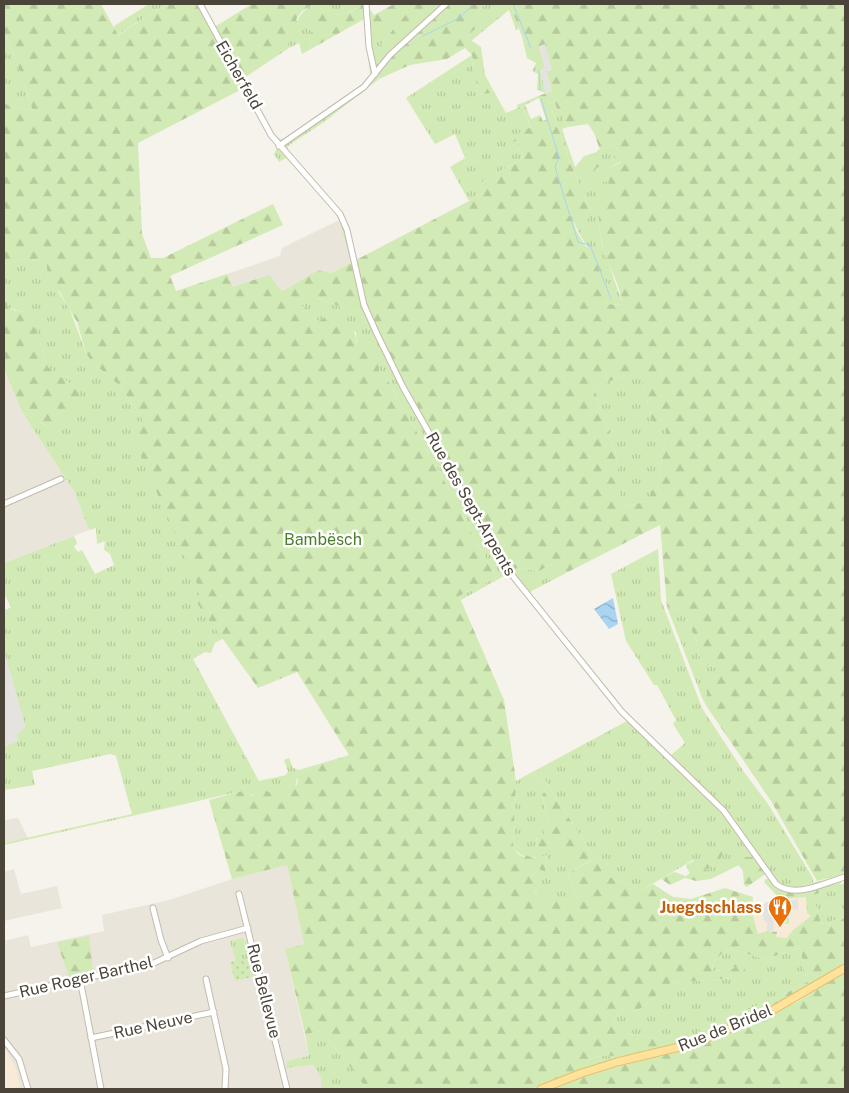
<svg xmlns="http://www.w3.org/2000/svg" width="849" height="1093" viewBox="0 0 849 1093" font-family="'Public Sans',sans-serif">
	<style>
		.residential { fill: #eae5da }
		.commercial { fill: #f7ead8 }
		.grass { fill: url(#grass-tufts) }
		.forest { fill: url(#forest-firs); fill-rule: evenodd }
		.park { fill: url(#park-dots) }
		.garden { fill: #d2eab5 }
		.parking { fill: #e5e3e0 }
		.water { fill: url(#water-waves) }
		.lines { fill: none; stroke-linecap: round; stroke-linejoin: round }
		.stream { stroke: #a9d4f2; stroke-width: 1 }
		.minor-casing { stroke: #c2bbae; stroke-width: 7 }
		.major-casing { stroke: #e6c16a; stroke-width: 9 }
		.minor { stroke: #fff; stroke-width: 5 }
		.major { stroke: #ffe39c; stroke-width: 7 }
		.labels { text-anchor: middle; dominant-baseline: central; stroke-width: 5; stroke-linejoin: round; paint-order: stroke }
		.street-label { font-size: 16px; fill: #4b4439; stroke: #fff }
		.park-label { font-size: 16px; fill: #4a7f2a; stroke: #fff }
		.food-label { font-size: 16px; font-weight: bold; fill: #c56008; stroke: #fff; text-anchor: end }
	</style>
	<defs>
		<pattern id="grass-tufts" width="24" height="20" patternUnits="userSpaceOnUse" patternTransform="scale(1.25)"><rect width="24" height="20" fill="#d2eab5"/><path d="M3 7l-1-3M5 7V3M7 7l1-3M15 17l-1-3M17 17v-4M19 17l1-3" fill="none" stroke="#b6ca9c"/></pattern>
		<pattern id="forest-firs" width="22" height="20" patternUnits="userSpaceOnUse" patternTransform="scale(1.25)"><rect width="22" height="20" fill="#d2eab5"/><path d="M5 1l3.5 6h-7zM16 11l3.5 6h-7z" fill="#b6ca9c"/></pattern>
		<pattern id="park-dots" width="8" height="8" patternUnits="userSpaceOnUse" patternTransform="scale(1.25)"><rect width="8" height="8" fill="#d2eab5"/><path d="M2 2h.1M6 6h.1" fill="none" stroke="#b6ca9c" stroke-width="1.8" stroke-linecap="round"/></pattern>
		<pattern id="water-waves" width="16" height="10" patternUnits="userSpaceOnUse" patternTransform="scale(1.25)"><rect width="16" height="10" fill="#a9d4f2"/><path d="M0 5q4-4 8 0t8 0" fill="none" stroke="#8caec5"/></pattern>
	</defs>
	<rect width="100%" height="100%" fill="#f6f3ec"/>
	<g class="residential">
		<path d="M339 220 351 262 331 273 318 270 281 291 233 287 227 274 280 256 282 248Z"/>
		<path d="M4 370 22 412 74 491 89 530 4 563Z"/>
		<path d="M18 818 28 838 4 843V820Z"/>
		<path d="M287 865 304 944 285 949 309 1056 286 1062 288 1068 313 1065 321 1078V1089H4V941L28 935 31 947 104 931 102 915 169 900 232 879Z"/>
		<path d="M14 869 21 894 57 886 62 908 4 921V872Z"/>
	</g>
	<g class="commercial">
		<path d="M782 894 813 895 821 923 800 948 758 934 757 931 752 912Z"/>
		<path d="M4 1047 16 1068 20 1087 4 1089Z"/>
	</g>
	<g class="grass">
		<path d="M149 4H167L117 35 114 26Z"/>
		<path d="M313 4H360L359 7 343 15 330 13 315 26 309 36 311 49 302 54 299 43 289 48 284 31 294 39C296 21 298 14 313 4Z"/>
		<path d="M485 4H510L519 28 516 30 509 10 471 41 466 37 482 22 477 12Z"/>
		<path d="M409 11 373 54 379 79 324 122 288 146V150L342 214 348 225 356 259 351 262 339 220 331 206 286 158 279 162 274 154 277 148 240 80 243 78C254 94 267 130 280 139L287 138 352 95 370 75 364 19Z"/>
		<path d="M4 33 14 54 33 111 4 104Z"/>
		<path d="M522 37 535 54 539 46 545 68 540 70 546 93 552 91 557 109 562 112V119L568 127 562 129 575 167 584 156 597 152 598 149 600 150 614 145 620 152 621 161 608 169 615 195 598 218 602 244 623 305 607 304C612 272 581 246 572 216H563L572 208 592 214 568 157 546 93 537 90 538 74 532 71 536 63 527 58Z"/>
		<path d="M472 55 478 95 491 93 492 88 506 113 522 106 531 128 517 141 523 158 482 182V192L469 201 450 167 465 158 455 134 435 144 406 98Z"/>
		<path d="M26 259 46 260 48 276 70 310 86 353 91 361 119 385 144 421 200 590 197 603 224 638 215 643 211 653 205 652 193 659 259 781 286 775 288 771 284 760 289 758 293 768 299 770 349 755 296 774C299 787 291 791 282 800V806L242 791 4 845V843L132 814 116 756 110 754 32 771 35 785 4 790V747L18 740 17 734 25 727 4 651V610L11 608 4 593V563L74 536 77 543 74 547 78 552 82 550 95 574 114 565 110 554 104 550 105 541 97 544 96 528 89 530 74 491 22 412 56 431 76 388 48 367 30 313 8 308 4 286V264Z"/>
		<path d="M284 298H317L355 312 364 305 517 568 539 571 554 563 555 572H568L528 593 625 712 669 753 670 756 685 743 673 724 676 720 657 685H654L626 641 611 574 658 549 661 600 702 708 744 772 768 804 813 878V883L845 874 840 885 845 883V918L831 921 830 925 821 923 813 895 818 889C805 892 793 896 781 890L755 857 711 879 693 860 642 890 605 875 538 769 627 721 509 577 504 576 461 600 459 596 497 577 462 517 467 509 455 500 383 372 379 371 357 349 356 332 314 319Z"/>
		<path d="M625 375H640L654 425 667 423 658 488 649 501 621 507 616 454 594 388Z"/>
		<path d="M667 607 684 613 697 642 701 663 717 668V675L706 687 707 695 703 700Z"/>
		<path d="M534 771 546 792 542 795 549 827 546 836 535 837 538 841 535 850 556 847 569 860 594 859 568 873 578 900 539 899 530 878 539 869 545 872 547 856C533 858 522 860 513 847L516 781Z"/>
		<path d="M242 938 246 941 251 959 236 962 230 941Z"/>
		<path d="M728 948 765 959 800 948 807 982 769 1002 736 1012 735 1016 682 1039H658L624 1033 613 1024 620 1009 636 1012 671 983 733 978 735 967 734 969 713 971 714 961Z"/>
		<path d="M845 964V972L749 1028 738 1029 697 1046 583 1076 555 1089H532L588 1067 587 1061C599 1053 614 1057 628 1056 650 1053 738 1028 748 1012 777 1012 820 979 845 964Z"/>
		<path d="M322 1031 367 1089H321V1078L313 1065 287 1068 286 1061 309 1056 305 1034Z"/>
	</g>
	<g class="forest">
		<path d="M4 4H101L118 35 167 4H198L211 29 252 4H313L301 12 296 20 302 25 301 34 294 39 285 32 289 48 241 80 244 88 138 143 142 234 151 258H163L273 204 283 225 170 276 176 291 227 274 233 287 269 275 282 291 318 270 331 273 469 201 482 192V182L523 158 517 141 507 143 506 139 531 127 522 106 517 108V105L546 93 568 157 592 214 582 225 572 208 564 216H572L576 230 586 247 593 248 610 272 605 278 609 292 607 304 622 305C621 289 613 274 607 260 601 242 598 223 598 205L614 195 609 181 599 183 597 178 607 174 608 169 621 162 613 157 620 152 614 145 600 150 594 133 588 124 568 127 562 119V112L557 109 546 71 552 70 539 46V53L535 55 522 37 510 4H845V874L817 881 771 801 709 710 703 700 707 695 706 687 717 675V668L701 663 697 642 684 613 667 607 660 525 568 572H555L554 563 539 571 517 568 508 572 403 387 364 305 355 312 317 298H285L309 309 314 319 320 321 326 316C349 326 356 322 357 349L370 352 379 367V371L383 372 455 500 459 498 465 503 467 509 462 517 497 577 459 596 504 700 516 781 513 847 518 854 524 857 525 855 533 858 547 855 545 872 539 869 530 878 540 884 535 891 539 898 578 900 568 873 593 860H570L567 867H564L556 847 537 853 535 850 538 841 535 835H545L541 827 543 825 549 827 542 794 546 792 534 771 538 769 605 875 642 890 653 884 673 897 691 899 725 888 753 897 752 912 758 934 767 931 777 932 776 937 787 938 792 931 811 916 807 913 806 897 780 899 764 882 766 879H771C784 897 798 893 818 889L819 893 813 895 821 923 830 925 831 921 845 918V964C820 979 777 1012 748 1012 736 1031 653 1053 629 1056 615 1057 599 1053 587 1061L590 1063 588 1067 532 1089H367L322 1031 305 1034 285 949 304 944 287 865 232 879 209 800 242 791 248 792 252 796 260 788 273 794 282 805 278 791 291 781 296 786 298 781 295 774 349 755 297 672 258 688 197 603 200 590 130 432 144 421 119 385 91 361 86 353 77 322 59 291 55 293 48 276 46 260 26 259 4 264V104L33 111 14 54 4 33ZM539 98 546 120 543 121 540 115 531 119 525 105ZM625 375H640L654 426 667 423 658 487 651 491 649 501 622 507 616 454 594 388ZM728 948 765 959 800 948 807 982 769 1002 736 1012 735 1016 682 1039H658L624 1033 625 1026 613 1024 620 1009 636 1012 671 983 733 978 754 962 750 960 722 963 721 967H735L733 969 713 971 714 961Z"/>
		<path d="M360 4H366L374 15 394 4H485L477 12 483 22 466 37 481 47 485 75 492 88 491 93 478 95 472 55 465 48 447 59 410 65 379 79 373 54 408 12 370 36 366 18 311 49 309 36 315 26 311 16 325 8C337 19 347 14 359 7Z"/>
		<path d="M591 158 595 162 601 160 603 163 592 172 581 175 578 168 582 160Z"/>
		<path d="M4 286 8 308 17 311V306L35 301 18 311 30 312 48 367 76 388 80 402 56 431 22 412 4 369Z"/>
		<path d="M719 846 724 849 718 865 705 869 711 875V879L696 881 685 878 670 885 661 879 674 872 686 876 690 873 686 867 687 864 710 854Z"/>
		<path d="M735 852 742 857H755L767 873 747 887 744 885 743 871 731 855Z"/>
		<path d="M89 936 93 971 69 977 57 942Z"/>
		<path d="M845 972V1089H555L583 1076 697 1046 738 1029 749 1028 750 1025 797 1002Z"/>
	</g>
	<path class="park" d="M251 959 255 976 235 981 230 962Z"/>
	<path class="garden" d="M787 907 789 908V924L774 922 772 918 774 914Z"/>
	<g class="parking">
		<path d="M545 44 552 70 546 71 552 91 546 93 540 70 545 68 539 46Z"/>
		<path d="M4 650 25 727 17 734 18 740 4 747Z"/>
		<path d="M776 897 779 903 798 899V909L790 910 787 907 786 910 774 914 773 932 767 931V923L764 921 762 905Z"/>
	</g>
	<path class="water" d="M613 598 618 624 609 629 594 609Z"/>
	<g class="lines">
		<g class="stream">
			<path d="M513 4 531 48"/>
			<path d="M423 36 459 18 474 4"/>
			<path d="M539 70 540 90"/>
			<path d="M541 99 559 157 555 167 578 242 590 245 611 299"/>
		</g>
		<g class="minor-casing">
			<g id="minor">
				<path d="M200 4 271 135 340 214 347 230 364 305 377 334 403 387 504 565 622 712 724 811 776 884C796 899 824 883 845 877"/>
				<path d="M366 4 369 47 375 74"/>
				<path d="M279 146 364 87 390 55 446 4"/>
				<path d="M4 504 61 479"/>
				<path d="M239 894 287 1089"/>
				<path d="M153 908 161 940 168 958"/>
				<path d="M80 979 101 1089"/>
				<path d="M206 979 226 1069 225 1089"/>
				<path d="M4 996 154 963 201 941 248 928"/>
				<path d="M91 1038 214 1012"/>
				<path d="M4 1040 19 1059 28 1089"/>
			</g>
		</g>
		<g class="major-casing">
			<path id="major" d="M541 1089 582 1073 617 1062 696 1043 773 1010 845 968"/>
		</g>
		<use href="#minor" class="minor"/>
		<use href="#major" class="major"/>
	</g>
	<defs>
		<g id="restaurant-pin" transform="scale(1.25)"><path d="M0 17L-7.5 6A9.5 9.5 0 1 1 7.5 6Z" fill="#e8710a" stroke="#fff"/><path d="M-5-6h1v4h1v-4h1v4h1v-4h1v5L-1.5 .5V6h-2V.5L-5-1ZM5-6V6H3V1.5H1.5Q1.5-4 5-6Z" fill="#fff"/></g>
	</defs>
	<g fill-rule="evenodd">
		<use href="#restaurant-pin" x="780" y="907"/>
	</g>
	<g class="labels">
		<g class="street-label">
			<text transform="translate(239 75) rotate(60)">Eicherfeld</text>
			<text transform="translate(471 504) rotate(60)">Rue des Sept-Arpents</text>
			<text transform="translate(86 977) rotate(-13)">Rue Roger Barthel</text>
			<text transform="translate(264 991) rotate(76)">Rue Bellevue</text>
			<text transform="translate(153 1025) rotate(-12)">Rue Neuve</text>
			<text transform="translate(725 1028) rotate(-22)">Rue de Bridel</text>
		</g>
		<g class="park-label">
			<text x="323" y="539">Bambësch</text>
		</g>
		<g class="food-label">
			<text x="762" y="907">Juegdschlass</text>
		</g>
	</g>
	<rect width="849" height="1093" fill="none" stroke="#4b4439" stroke-width="10"/>
</svg>
